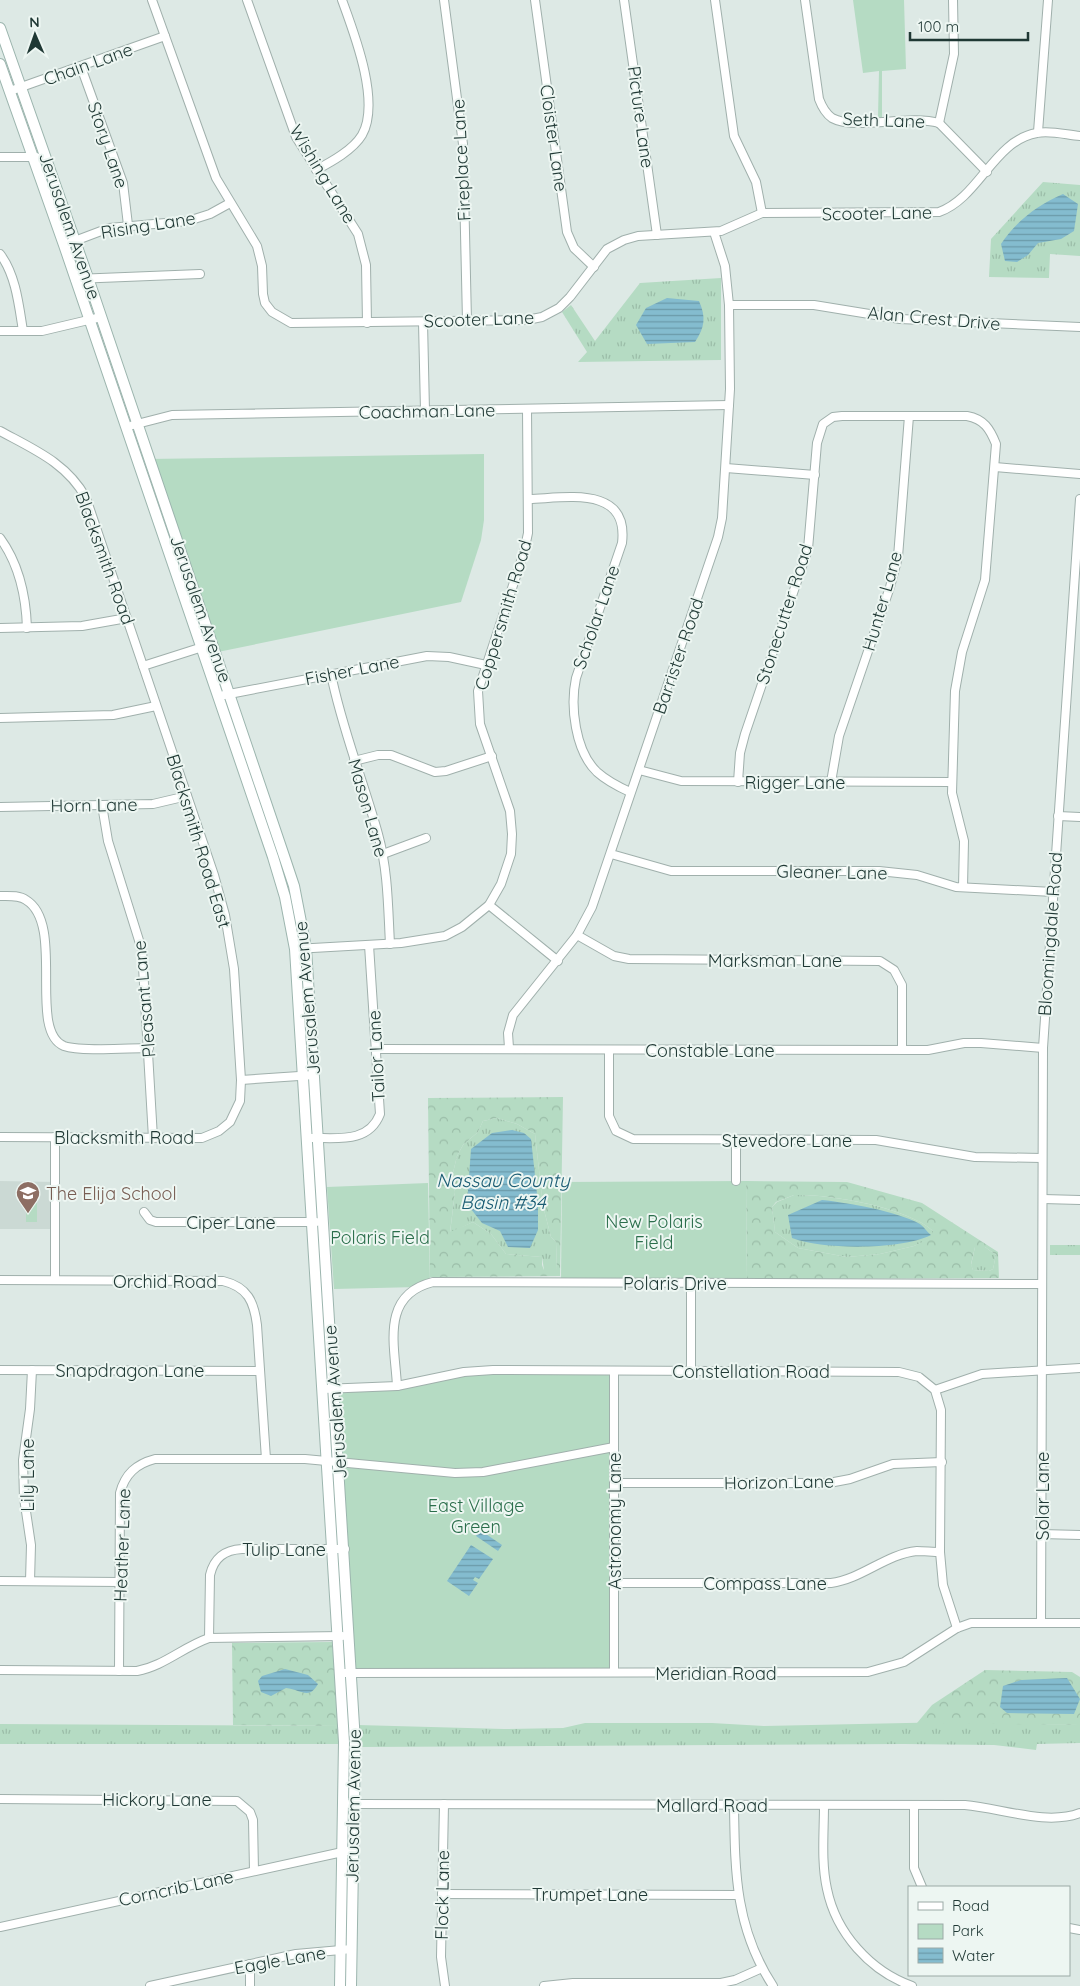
<svg xmlns="http://www.w3.org/2000/svg" width="1080" height="1986" viewBox="0 0 1080 1986" font-family="Quicksand,sans-serif">
	<style>
		.built { fill: #cbd9d4 }
		.grass { fill: url(#grass-tufts) }
		.forest { fill: url(#forest-crowns); fill-rule: evenodd }
		.green { fill: #b5dbc3 }
		.water { fill: url(#water-rules) }
		.lines { fill: none; stroke-linecap: round; stroke-linejoin: round }
		.minor-casing { stroke: #a0b0ac; stroke-width: 10 }
		.secondary-casing { stroke: #9cb5ae; stroke-width: 12 }
		.minor { stroke: #fff; stroke-width: 8 }
		.secondary { stroke: #fff; stroke-width: 10 }
		.labels { text-anchor: middle; dominant-baseline: central; stroke-width: 4; stroke-linejoin: round; paint-order: stroke }
		.street-label { font-size: 18px; fill: #1f3834; stroke: #edf6f2 }
		.education-label { font-size: 18px; fill: #785e54; stroke: #edf6f2; text-anchor: start }
		.park-label { font-size: 18px; fill: #2a6e4b; stroke: #edf6f2 }
		.water-label { font-size: 19px; font-style: italic; fill: #1a5c73; stroke: #edf6f2 }
	</style>
	<defs>
		<pattern id="grass-tufts" width="24" height="20" patternUnits="userSpaceOnUse" patternTransform="scale(1.25)"><rect width="24" height="20" fill="#b5dbc3"/><path d="M3 7l-1-3M5 7V3M7 7l1-3M15 17l-1-3M17 17v-4M19 17l1-3" fill="none" stroke="#9bbda8"/></pattern>
		<pattern id="forest-crowns" width="20" height="18" patternUnits="userSpaceOnUse" patternTransform="scale(1.25)"><rect width="20" height="18" fill="#b5dbc3"/><path d="M2 6a3 3 0 1 1 6 0M12 15a3 3 0 1 1 6 0" fill="none" stroke="#9bbda8"/></pattern>
		<pattern id="water-rules" width="6" height="5" patternUnits="userSpaceOnUse" patternTransform="scale(1.25)"><rect width="6" height="5" fill="#84bccf"/><path d="M0 2.5h6" fill="none" stroke="#6b9aa9"/></pattern>
	</defs>
	<rect width="100%" height="100%" fill="#dde9e5"/>
	<path class="built" d="M0 1181 56 1182V1229H0Z"/>
	<g class="grass">
		<path d="M1043 182 1080 185V256L1050 254 1049 278 989 277 991 239Z"/>
		<path d="M721 278V360L578 362 587 352 562 312 571 305 595 341 640 283Z"/>
		<path d="M497 1118 517 1124 535 1134 543 1206 551 1237 556 1242 557 1270H544L542 1257 506 1254 491 1234 473 1222 450 1233 455 1192 452 1177 457 1156 463 1145 478 1132 483 1121Z"/>
		<path d="M794 1195C829 1194 907 1207 933 1231V1238L914 1246 880 1254 847 1257 798 1248 775 1232 772 1207 777 1202Z"/>
		<rect x="1050" y="1245" width="30" height="10"/>
		<path d="M975 1247H985L996 1255 993 1269 989 1271 973 1270 971 1265Z"/>
		<path d="M954 1722 1080 1725V1743L1037 1744 1036 1750 994 1745 904 1744 358 1747V1725L504 1729 563 1728 585 1723H712L764 1726Z"/>
		<path d="M0 1724 340 1726V1744H0Z"/>
	</g>
	<g class="forest">
		<path d="M563 1097 560 1276 430 1277 428 1098ZM497 1118 517 1124 535 1134 543 1206 551 1237 556 1242 557 1270H544L542 1265V1257L506 1254 491 1234 473 1222 450 1232 455 1192 452 1177 457 1156 463 1145 478 1132 483 1121Z"/>
		<path d="M746 1181 847 1182 922 1203 998 1252 999 1278 747 1279ZM794 1195C830 1194 907 1207 933 1231V1237L914 1246 880 1254 847 1257 798 1248 775 1232 772 1207 776 1202ZM975 1247H985L996 1255 993 1269 989 1271 973 1270 971 1264Z"/>
		<path d="M332 1642 340 1726 233 1725 232 1643Z"/>
		<path d="M985 1670 1072 1672 1080 1677V1725L917 1723 932 1705Z"/>
	</g>
	<g class="green">
		<path d="M853 0H904L906 69 882 71V117H878L879 71 863 73Z"/>
		<path d="M484 454V520L481 540 461 602 213 653 148 459Z"/>
		<path d="M746 1181 747 1281H561L562 1182Z"/>
		<path d="M428 1183 430 1283 418 1287 334 1289 327 1187Z"/>
		<path d="M37 1203V1222H26V1204Z"/>
		<path d="M464 1372H615L614 1672H346L330 1390 419 1386Z"/>
	</g>
	<g class="water">
		<path d="M1063 194 1078 204 1074 231 1061 239 1038 243 1028 255 1017 262 1005 261 1001 244C1016 221 1038 205 1063 194Z"/>
		<path d="M667 298 699 301C706 317 705 327 695 342L647 344 636 325 646 308Z"/>
		<path d="M512 1130 524 1133 531 1139 538 1203V1230L530 1248 508 1247 500 1231 482 1223 467 1204 471 1149 492 1133Z"/>
		<path d="M822 1200C849 1203 896 1211 920 1224 924 1227 927 1232 931 1235 901 1250 823 1250 792 1238L788 1215Z"/>
		<path d="M480 1530 502 1545 498 1551 476 1536Z"/>
		<path d="M471 1545 493 1559 479 1579 475 1577 473 1580 478 1583 469 1596 447 1581Z"/>
		<path d="M285 1669 308 1675 318 1684C309 1700 302 1690 286 1688L271 1696 261 1692 258 1681 262 1676Z"/>
		<path d="M1067 1678 1080 1699 1074 1714 1007 1713 1000 1707 1003 1686 1021 1680Z"/>
	</g>
	<g class="lines">
		<g class="minor-casing">
			<g id="minor">
				<path d="M152 0 216 178 257 246 262 266 263 294 265 303 272 312 291 323 527 320 542 317 559 308 570 297 607 249 624 240 638 236 721 231 762 213 939 212C979 198 994 140 1037 133 1050 130 1067 135 1080 136"/>
				<path d="M247 0 296 137 358 234 366 265 367 323"/>
				<path d="M444 0 463 144 467 321"/>
				<path d="M535 0 567 232 574 248 594 267"/>
				<path d="M624 0 657 235"/>
				<path d="M715 0 734 136 756 182 762 213"/>
				<path d="M805 0 819 99C822 107 825 113 832 118 856 131 909 114 939 123"/>
				<path d="M81 67 123 183 128 225"/>
				<path d="M10 91 165 36"/>
				<path d="M939 123 954 54 953 0"/>
				<path d="M939 123 987 172"/>
				<path d="M1038 132 1048 0"/>
				<path d="M0 157H36"/>
				<path d="M316 170C331 162 353 150 362 135 381 102 354 33 342 0"/>
				<path d="M64 245 109 228 188 221 210 214 230 203"/>
				<path d="M0 254C16 275 19 306 23 331"/>
				<path d="M75 279 200 274"/>
				<path d="M729 305H814L900 319 1080 327"/>
				<path d="M423 322 425 411"/>
				<path d="M0 331H42L101 317"/>
				<path d="M133 425 172 415 729 405"/>
				<path d="M0 431C33 449 67 463 86 498L214 875 225 915 234 969 241 1080 240 1101 230 1122 219 1131 202 1138 0 1137"/>
				<path d="M995 467 1080 474"/>
				<path d="M726 468 815 475"/>
				<path d="M529 499C566 498 629 485 622 543L576 678C570 706 575 751 597 772 607 781 619 787 630 792"/>
				<path d="M0 538C19 564 26 597 27 628"/>
				<path d="M0 628 82 626 127 618"/>
				<path d="M143 666 212 644"/>
				<path d="M331 674C342 729 363 780 378 834 388 870 388 907 390 944"/>
				<path d="M224 695 427 656 449 657 486 665"/>
				<path d="M0 718 113 715 156 706"/>
				<path d="M354 761 378 755H391L435 772 446 771 492 756"/>
				<path d="M639 770 681 781 952 782"/>
				<path d="M738 782 740 753 745 734 808 549 817 443 823 424 833 417 842 416H967C984 419 990 429 996 444L985 580 962 652 955 691 952 793 964 841 963 887"/>
				<path d="M831 782 839 736 890 587 898 557 909 416"/>
				<path d="M102 805 108 841 142 950 153 1138"/>
				<path d="M0 807 153 804 187 796"/>
				<path d="M1058 816 1080 817"/>
				<path d="M383 854 426 838"/>
				<path d="M611 854 671 871H879L917 875 956 887 1053 892"/>
				<path d="M0 896C9 896 19 895 26 900 66 924 27 1031 64 1046 82 1052 128 1048 149 1048"/>
				<path d="M489 905 558 961"/>
				<path d="M577 935 614 956 629 959 880 961 894 970 902 985V1050"/>
				<path d="M295 949 401 943 445 936 462 927 489 905 501 884 511 854 512 834 510 811 480 724 478 691 524 552 528 533 527 409"/>
				<path d="M509 1048 508 1033 513 1015 577 935 592 907 718 537 722 518 730 389 729 305 725 266 714 232"/>
				<path d="M376 1049 928 1050 964 1043H981L1043 1048"/>
				<path d="M609 1050V1116L616 1131 633 1139 876 1140 975 1157 1042 1158"/>
				<path d="M241 1080 314 1075"/>
				<path d="M55 1137V1280"/>
				<path d="M307 1138C334 1137 368 1145 380 1114L369 945"/>
				<path d="M736 1140V1181"/>
				<path d="M1043 1199 1080 1200"/>
				<path d="M144 1212 150 1220 156 1222H316"/>
				<path d="M0 1280 223 1281C248 1287 254 1302 257 1325L266 1459"/>
				<path d="M0 1370 260 1371"/>
				<path d="M691 1371V1283"/>
				<path d="M397 1386C395 1346 380 1295 433 1282L1042 1284"/>
				<path d="M323 1389 397 1386 464 1372 493 1370 899 1372 919 1377 935 1390 941 1410 940 1552 943 1585 957 1628"/>
				<path d="M935 1390 982 1374 1080 1368"/>
				<path d="M614 1483H829L850 1479 893 1464 942 1462"/>
				<path d="M1041 1534 1080 1535"/>
				<path d="M0 1581 120 1582"/>
				<path d="M30 1581 31 1545 24 1498 23 1460 30 1409 32 1370"/>
				<path d="M614 1583H831C862 1579 886 1554 917 1551 924 1551 933 1552 940 1552"/>
				<path d="M1041 1623 1043 1048 1080 499"/>
				<path d="M209 1638 210 1575C214 1558 224 1550 242 1549H345"/>
				<path d="M0 1670 137 1671C164 1666 183 1647 209 1638L342 1636"/>
				<path d="M119 1671 120 1493C125 1474 136 1464 155 1459H305L455 1473 483 1472 614 1447"/>
				<path d="M614 1672V1371"/>
				<path d="M341 1673 868 1672 904 1662 957 1628 971 1623H1080"/>
				<path d="M0 1799 237 1801 250 1812 253 1820 254 1871"/>
				<path d="M350 1804 965 1805C1001 1808 1046 1826 1080 1813"/>
				<path d="M444 1804 441 1957 445 1986"/>
				<path d="M734 1805C735 1872 735 1928 773 1986"/>
				<path d="M824 1805C824 1833 821 1862 827 1889 836 1933 870 1971 912 1986"/>
				<path d="M914 1805V1868L922 1887"/>
				<path d="M442 1894 738 1895"/>
				<path d="M0 1927 347 1851"/>
				<path d="M1069 1928 1080 1930"/>
				<path d="M150 1986 296 1954 352 1949"/>
				<path d="M250 1986V1964"/>
				<path d="M544 1986 573 1983H721L735 1980 762 1968"/>
			</g>
		</g>
		<g class="secondary-casing">
			<g id="secondary">
				<path d="M0 28 88 278 284 856 294 886 306 948 355 1742 351 1986"/>
				<path d="M0 64 64 245 273 857 285 897 295 949 344 1742 340 1986"/>
			</g>
		</g>
		<use href="#minor" class="minor"/>
		<use href="#secondary" class="secondary"/>
	</g>
	<defs>
		<g id="school-pin" transform="scale(1.25)"><path d="M0 17L-7.5 6A9.5 9.5 0 1 1 7.5 6Z" fill="#8d6e63" stroke="#edf6f2"/><path d="M0-5L7-2L0 1L-7-2ZM-4 1L0 2.5L4 1V4Q0 6-4 4Z" fill="#fff"/></g>
	</defs>
	<g fill-rule="evenodd">
		<use href="#school-pin" x="28" y="1193"/>
	</g>
	<g class="labels">
		<g class="street-label">
			<text transform="translate(88 64) rotate(-20)">Chain Lane</text>
			<text transform="translate(641 117) rotate(82)">Picture Lane</text>
			<text transform="translate(884 120) rotate(2)">Seth Lane</text>
			<text transform="translate(554 138) rotate(82)">Cloister Lane</text>
			<text transform="translate(108 145) rotate(71)">Story Lane</text>
			<text transform="translate(461 160) rotate(-93)">Fireplace Lane</text>
			<text transform="translate(323 174) rotate(59)">Wishing Lane</text>
			<text transform="translate(877 213) rotate(-1)">Scooter Lane</text>
			<text transform="translate(148 225) rotate(-9)">Rising Lane</text>
			<text transform="translate(70 226) rotate(71)">Jerusalem Avenue</text>
			<text transform="translate(934 318) rotate(5)">Alan Crest Drive</text>
			<text transform="translate(479 319) rotate(-2)">Scooter Lane</text>
			<text transform="translate(427 411) rotate(-1)">Coachman Lane</text>
			<text transform="translate(105 558) rotate(70)">Blacksmith Road</text>
			<text transform="translate(882 601) rotate(-74)">Hunter Lane</text>
			<text transform="translate(201 609) rotate(71)">Jerusalem Avenue</text>
			<text transform="translate(784 614) rotate(-72)">Stonecutter Road</text>
			<text transform="translate(503 615) rotate(-73)">Coppersmith Road</text>
			<text transform="translate(596 617) rotate(-71)">Scholar Lane</text>
			<text transform="translate(678 656) rotate(-71)">Barrister Road</text>
			<text transform="translate(352 670) rotate(-11)">Fisher Lane</text>
			<text x="795" y="782">Rigger Lane</text>
			<text transform="translate(94 805) rotate(-1)">Horn Lane</text>
			<text transform="translate(368 808) rotate(74)">Mason Lane</text>
			<text transform="translate(199 841) rotate(73)">Blacksmith Road East</text>
			<text transform="translate(832 872) rotate(1)">Gleaner Lane</text>
			<text transform="translate(1050 934) rotate(-86)">Bloomingdale Road</text>
			<text x="775" y="960">Marksman Lane</text>
			<text transform="translate(307 998) rotate(-95)">Jerusalem Avenue</text>
			<text transform="translate(144 999) rotate(-95)">Pleasant Lane</text>
			<text x="710" y="1050">Constable Lane</text>
			<text transform="translate(376 1056) rotate(-93)">Tailor Lane</text>
			<text x="124" y="1137">Blacksmith Road</text>
			<text x="787" y="1140">Stevedore Lane</text>
			<text x="231" y="1222">Ciper Lane</text>
			<text x="165" y="1281">Orchid Road</text>
			<text x="675" y="1283">Polaris Drive</text>
			<text x="130" y="1370">Snapdragon Lane</text>
			<text x="751" y="1371">Constellation Road</text>
			<text transform="translate(335 1402) rotate(-94)">Jerusalem Avenue</text>
			<text transform="translate(27 1475) rotate(-90)">Lily Lane</text>
			<text transform="translate(779 1482) rotate(-1)">Horizon Lane</text>
			<text transform="translate(1042 1496) rotate(-90)">Solar Lane</text>
			<text transform="translate(614 1521) rotate(-90)">Astronomy Lane</text>
			<text transform="translate(122 1545) rotate(-88)">Heather Lane</text>
			<text x="284" y="1549">Tulip Lane</text>
			<text x="765" y="1583">Compass Lane</text>
			<text x="716" y="1673">Meridian Road</text>
			<text x="157" y="1799">Hickory Lane</text>
			<text x="712" y="1805">Mallard Road</text>
			<text transform="translate(353 1806) rotate(-89)">Jerusalem Avenue</text>
			<text transform="translate(176 1888) rotate(-12)">Corncrib Lane</text>
			<text x="590" y="1894">Trumpet Lane</text>
			<text transform="translate(442 1895) rotate(-89)">Flock Lane</text>
			<text transform="translate(280 1960) rotate(-10)">Eagle Lane</text>
		</g>
		<g class="education-label">
			<text x="46" y="1193">The Elija School</text>
		</g>
		<g class="park-label">
			<text x="654" y="1221">New Polaris<tspan x="654" dy="21">Field</tspan></text>
			<text x="380" y="1237">Polaris Field</text>
			<text x="476" y="1505">East Village<tspan x="476" dy="21">Green</tspan></text>
		</g>
		<g class="water-label">
			<text x="503" y="1180">Nassau County<tspan x="503" dy="22">Basin #34</tspan></text>
		</g>
	</g>
	<rect x="908" y="1886" width="162" height="90" fill="#edf6f2" stroke="#9baaa6"/>
	<rect x="918" y="1902" width="25" height="8" fill="#ffffff" stroke="#9baaa6"/>
	<text x="952" y="1911" font-size="15" fill="#1f3834">Road</text>
	<rect x="918" y="1924" width="25" height="15" fill="#b5dbc3" stroke="#9baaa6"/>
	<text x="952" y="1936" font-size="15" fill="#1f3834">Park</text>
	<rect x="918" y="1948" width="25" height="15" fill="url(#water-rules)" stroke="#9baaa6"/>
	<text x="952" y="1961" font-size="15" fill="#1f3834">Water</text>
	<g transform="translate(35 35) rotate(358)" stroke="#edf6f2" stroke-width="4" paint-order="stroke">
	<path d="M0-4L9 19L0 12L-9 19Z" fill="#1f3834"/>
	<text y="-8" font-size="14" font-weight="bold" text-anchor="middle" fill="#1f3834">N</text>
	</g>
	<path d="M910 32v8h118v-8" fill="none" stroke="#1f3834" stroke-width="2.5"/>
	<text x="918" y="32" font-size="15" fill="#1f3834" stroke="#edf6f2" stroke-width="4" paint-order="stroke">100 m</text>
</svg>
